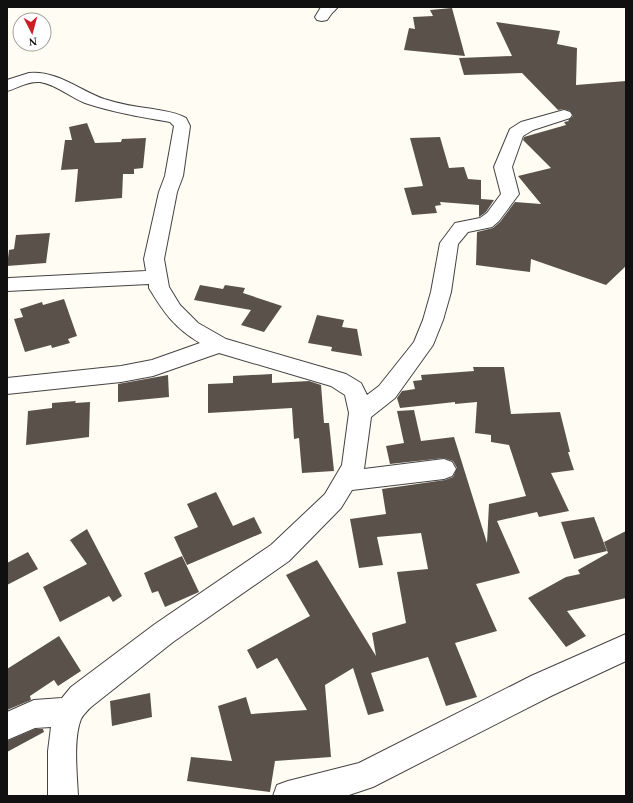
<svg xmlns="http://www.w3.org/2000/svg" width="633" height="803" viewBox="0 0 633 803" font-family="Georgia,serif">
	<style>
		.building { fill: #5a514b }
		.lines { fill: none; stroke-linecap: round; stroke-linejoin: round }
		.minor-casing { stroke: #434343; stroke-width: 2 }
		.minor { fill: #fff; fill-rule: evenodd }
	</style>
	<rect width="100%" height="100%" fill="#fffdf3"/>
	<g class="building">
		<path d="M452 8 465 56 404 50 409 28 415 29 413 17 433 16 430 10Z"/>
		<path d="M496 22 560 31 557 44 577 48 576 85 626 81V266L606 285 531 259 530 272 476 265 477 232 493 228 500 222 515 202 541 204 518 176 551 168 523 140 524 137 566 125 564 122 569 121 568 120 573 116 570 111 564 109 558 110 522 73 464 75 459 58 512 56Z"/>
		<path d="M87 123 95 143 121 142 122 139 146 138 143 168 134 169V174H123L122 198 75 202 78 169 61 170 65 140H72L69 127Z"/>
		<path d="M440 137 449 168 464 167 468 179 481 180V199L494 200 486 212 479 217V205L440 202 441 205 435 206 437 213 412 215 404 188 423 186 410 138Z"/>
		<path d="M50 233 46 263 7 266 9 250 14 249 16 235Z"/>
		<path d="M200 285 223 289 225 285 245 288 243 293 282 306 264 332 241 325 251 310 194 300Z"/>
		<path d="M64 299 77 336 68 339 70 343 52 348 51 345 25 352 14 319 23 317 20 309 42 302 43 305Z"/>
		<path d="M317 315 344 320 342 327 357 329 362 356 331 351 332 347 308 343Z"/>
		<path d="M473 367H504L511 414 560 412 570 452H568L574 470 551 473 569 511 539 517 537 512 497 521 520 573 476 584 497 631 455 643 477 697 446 706 428 657 371 673 384 711 368 715 353 668 325 685 331 757 275 761 270 792 187 781 191 757 232 761 218 706 246 697 251 714 307 710 277 658 257 669 247 650 310 616 286 575 317 560 376 656 372 633 406 623 397 572 428 569 421 533 377 537 383 565 359 568 350 519 386 514 382 489 445 480 453 477 457 468 453 461 444 458 390 464 386 446 404 443 397 411 414 410 421 441 454 437 487 543 489 504 526 496 509 445 491 442V435L475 433 477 402 455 404V402L400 408 397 398 402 391 415 389 413 381 422 380 421 375 474 371Z"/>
		<path d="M272 374V383L309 381 321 385 324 423H329L334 471 302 473 299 438 294 439 292 408 208 413V384L233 383V376Z"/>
		<path d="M168 375 169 397 118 402V384Z"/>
		<path d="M76 401 75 403 90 402 89 437 26 445 28 411 52 408V403Z"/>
		<path d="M216 492 233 526 254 517 262 533 187 565 174 537 198 527 187 504Z"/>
		<path d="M594 517 607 551 574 559 561 522Z"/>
		<path d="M87 529 122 596 113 602 109 596 60 622 43 587 87 564 70 540Z"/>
		<path d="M626 531V598L567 611 586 636 566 647 528 598 566 577 580 574 578 570 608 553 604 542Z"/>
		<path d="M28 552 38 569 7 585V563Z"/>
		<path d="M182 556 199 592 165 607 158 591 152 593 144 573Z"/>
		<path d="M59 636 81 671 58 686 54 680 30 696 31 700 7 710V669Z"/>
		<path d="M150 693 152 717 112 726 110 701Z"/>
		<path d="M35 729H43L44 732 7 752V741Z"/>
	</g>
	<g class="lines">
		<g class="minor-casing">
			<g id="minor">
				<path d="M321 7H338L332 13 327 20 322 21 317 20 315 17Z"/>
				<path d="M29 73C56 70 79 90 104 99 120 104 136 107 153 109 164 111 175 112 186 118L190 126 183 176 177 192 164 259 169 287 180 305 198 323 226 339 346 374 361 383 367 395 379 386 414 342 423 320 431 292 440 243 455 223 480 218 487 213 501 194 494 167 510 129 521 122 564 110 570 112 572 115 570 118 533 130 523 136 512 167 519 194 499 221 492 227 468 232 458 244 451 292 443 320 433 345 395 398 371 417 364 469 444 459 452 462 456 469 452 476 444 479 352 490 341 508 289 561 173 642 91 707C88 710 83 715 81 719 73 739 77 774 78 796H48V751L51 727 35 728 7 740V712L34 700 62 698 71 687 155 624 271 545 325 494 342 465 349 413 345 395 331 386 219 353 153 376 121 382 7 394V378L121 366 152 360 200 343C175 328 164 313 149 288V284L7 291V279L9 278 146 271 144 259 159 192 165 176 174 126 170 122C141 117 112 112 85 103 70 97 55 84 40 82 27 81 18 88 7 91V80Z"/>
				<path d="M626 634V661L551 696 373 787 346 796H273L277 785 288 781 359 763 531 676Z"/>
			</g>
		</g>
		<use href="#minor" class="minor"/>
	</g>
	<rect width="633" height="803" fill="none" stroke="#101010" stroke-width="16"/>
	<g transform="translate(32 32) rotate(174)"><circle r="19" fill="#ffffff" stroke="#9f9f9f"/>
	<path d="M0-3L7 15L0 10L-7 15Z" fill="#cb1d26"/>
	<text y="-6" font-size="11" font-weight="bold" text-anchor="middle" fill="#101010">N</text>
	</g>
</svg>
